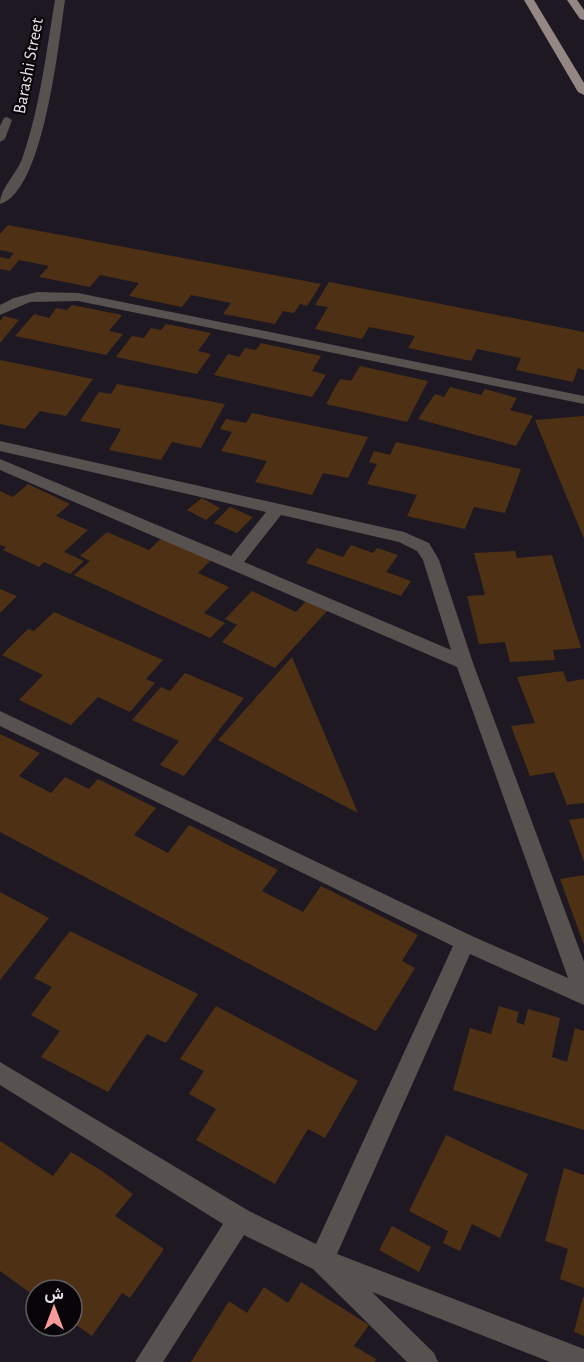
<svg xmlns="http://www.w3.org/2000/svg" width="584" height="1362" viewBox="0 0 584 1362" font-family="'Alegreya Sans',Vazirmatn,sans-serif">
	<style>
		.building { fill: #4e3114 }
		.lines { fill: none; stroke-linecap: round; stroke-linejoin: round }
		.lane { fill: #57514f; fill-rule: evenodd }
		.street { fill: #57514f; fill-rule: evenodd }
		.primary { fill: #958783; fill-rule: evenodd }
		.labels { text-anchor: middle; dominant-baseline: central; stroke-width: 4.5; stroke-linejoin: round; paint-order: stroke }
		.far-street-label { font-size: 18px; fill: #e5e1e8; stroke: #070508 }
	</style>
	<rect width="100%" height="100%" fill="#1e1822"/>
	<g class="building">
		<path d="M8 225 321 284 307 306 300 304 294 313 283 311 275 324 223 314 231 303 191 295 182 307 129 296 139 283 100 275 90 287 39 277 49 266 19 260 10 271 0 269V257L9 259 14 253 0 250V234Z"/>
		<path d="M329 282 584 332V370L578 368 573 382 516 370 521 358 477 349 471 361 408 348 415 336 369 327 362 339 315 329 328 307 315 305Z"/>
		<path d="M72 305 122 315 109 331 123 334 106 355 15 336 34 314 49 318 56 308 67 310Z"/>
		<path d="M4 316 19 320 0 343V321Z"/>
		<path d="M166 324 211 333 198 351 211 354 197 374 116 357 132 336 144 338 151 328 161 330Z"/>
		<path d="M261 343 321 356 312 371 326 375 312 397 214 375 228 354 239 357 245 348 256 350Z"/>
		<path d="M0 360 93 379 66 416 40 411 25 429 0 424Z"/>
		<path d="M360 366 428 381 407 422 326 404 340 379 351 381Z"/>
		<path d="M117 384 225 404 201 448 172 442 161 460 109 450 121 429 80 421 99 392 111 394Z"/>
		<path d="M450 387 481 395 485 389 517 398 510 410 533 416 516 446 418 419 435 394 444 397Z"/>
		<path d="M252 413 368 437 348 478 323 473 312 495 255 482 267 461 221 451 232 432 220 429 226 419 246 423Z"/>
		<path d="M584 416V539L535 420Z"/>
		<path d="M396 442 521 469 505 513 474 507 465 529 407 516 417 495 367 484 377 464 369 462 374 451 390 455Z"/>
		<path d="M28 484 70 504 56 516 88 530 64 552 84 561 70 574 44 562 39 567 3 550 6 547 0 545V491L13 497Z"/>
		<path d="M202 498 220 508 206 520 187 510Z"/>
		<path d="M230 507 253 517 237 533 214 523Z"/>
		<path d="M107 532 149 550 161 539 211 560 198 573 229 587 204 613 225 623 210 638 74 575 90 561 80 556Z"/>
		<path d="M351 545 373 553 377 548 398 555 386 572 411 581 401 596 306 563 317 548 343 557Z"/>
		<path d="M515 551 517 558 552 555 581 648 553 650 555 660 510 662 505 642 479 644 467 596 485 595 474 553Z"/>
		<path d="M0 589 17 596 0 613Z"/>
		<path d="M252 591 296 612 307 600 328 610 275 668 222 642 237 625 225 619Z"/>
		<path d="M54 612 163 660 146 679 155 683 130 712 98 697 71 725 19 700 43 675 2 655 28 629 34 631Z"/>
		<path d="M292 657 358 813 218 740Z"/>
		<path d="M563 671 567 682 584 679V803L567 805 554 772 530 776 511 726 535 723 517 677Z"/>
		<path d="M185 673 244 698 184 776 160 765 179 741 132 720 161 687 170 691Z"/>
		<path d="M0 734 40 753 19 776 51 793 65 777 89 789 98 779 156 808 134 835 168 853 189 825 278 870 262 891 303 912 321 886 418 935 402 961 415 968 376 1031 0 832Z"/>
		<path d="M584 818V862L569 820Z"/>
		<path d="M584 875V945L560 879Z"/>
		<path d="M0 892 49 918 0 980Z"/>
		<path d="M70 931 198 994 166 1043 147 1034 108 1092 41 1057 60 1031 31 1015 52 987 34 978Z"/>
		<path d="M216 1006 358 1081 325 1138 308 1129 275 1184 196 1140 216 1109 189 1094 204 1071 180 1059Z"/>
		<path d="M499 1006 519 1012 516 1022 524 1025 528 1009 560 1018 552 1057 567 1062 575 1028 584 1031V1130L453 1090 470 1028 491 1034Z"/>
		<path d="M446 1135 528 1174 500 1238 472 1224 460 1251 443 1243 448 1231 409 1211Z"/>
		<path d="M0 1141 53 1176 71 1152 102 1171 133 1194 115 1216 164 1249 130 1298 122 1293 92 1336 72 1322V1290H36V1297L0 1271Z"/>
		<path d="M564 1168 584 1175V1288L560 1279 568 1249 545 1241Z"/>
		<path d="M392 1226 431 1247 419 1272 379 1250Z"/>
		<path d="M301 1282 369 1325 354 1346 376 1359 375 1362H191L229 1301 247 1313 264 1287 288 1303Z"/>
		<path d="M583 1297H584V1336L574 1332Z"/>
	</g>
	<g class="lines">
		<path class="lane" d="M7 117 12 120 5 139 0 142V126L4 118Z"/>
		<g class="street">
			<path d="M55 0H65C59 40 44 192 0 204 0 188 16 175 22 159 40 108 46 53 55 0Z"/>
			<path d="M37 292 78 293 584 396V404L78 301 30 302 0 315V305L14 298Z"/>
			<path d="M0 441 404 532 429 543 439 560 473 663 584 962V1005L470 954 337 1254 584 1349V1362H550L372 1292 434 1353 438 1362H407L313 1269 244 1235 163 1362H135L223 1224 0 1085V1062L249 1211 316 1244 453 946 0 726V711L472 936 568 978 457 667 0 470V459L231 556 266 512 0 451ZM281 515 399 542 417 551 423 560 451 650 244 562Z"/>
		</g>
		<g class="primary">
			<path d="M524 0H534L584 83V95L578 92Z"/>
			<path d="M567 0H577L584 10V20L580 19Z"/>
		</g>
	</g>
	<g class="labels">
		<g class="far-street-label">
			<text transform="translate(29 66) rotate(-79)">Barashi Street</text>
		</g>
	</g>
	<g transform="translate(54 1308)"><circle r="28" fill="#070508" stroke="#605d62" stroke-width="1.5"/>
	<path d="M0-4.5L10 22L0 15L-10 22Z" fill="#f59b99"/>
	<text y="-9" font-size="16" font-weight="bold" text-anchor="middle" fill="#e5e1e8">ش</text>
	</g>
</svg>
